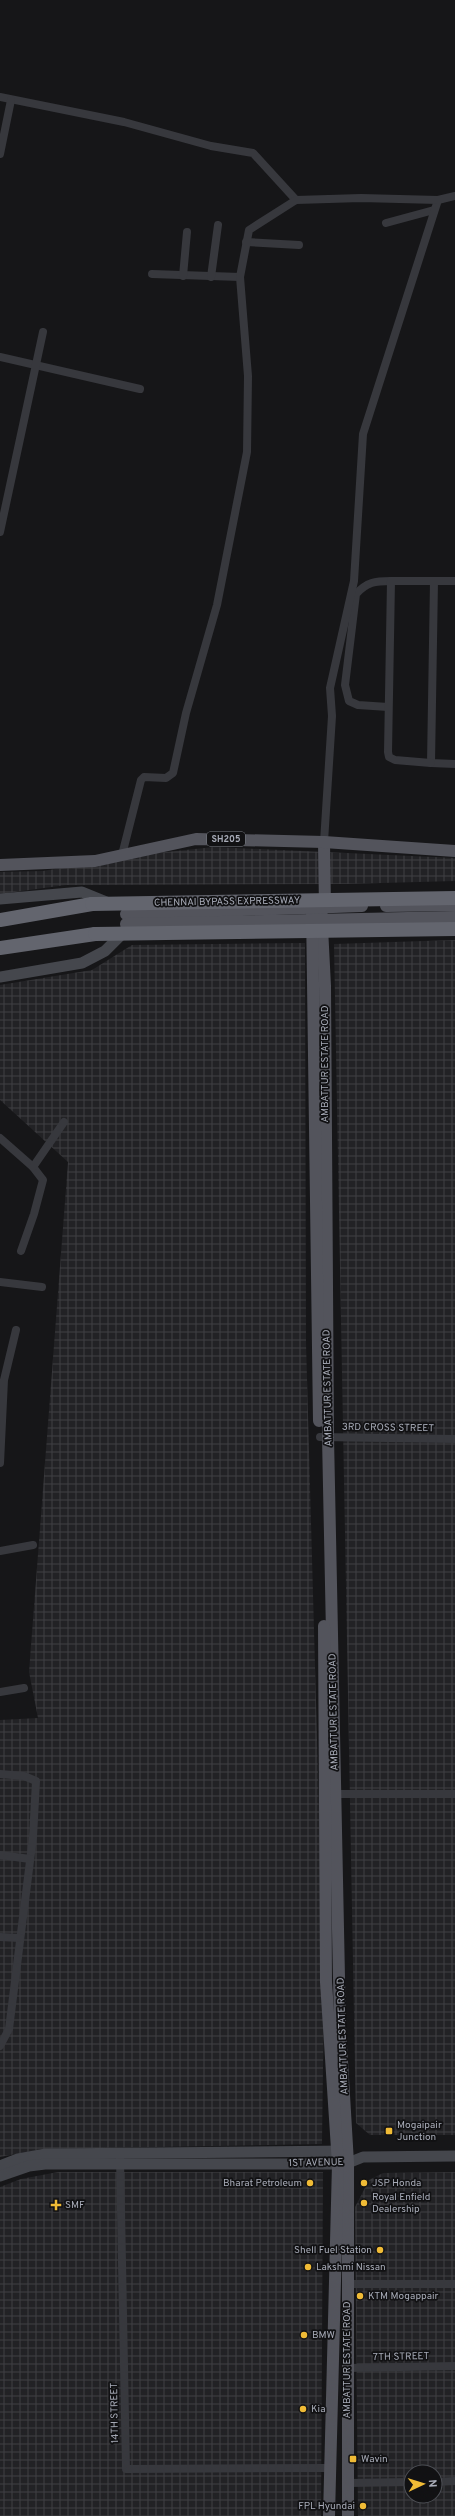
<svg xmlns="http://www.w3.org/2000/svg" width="455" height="2516" viewBox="0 0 455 2516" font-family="Overpass,sans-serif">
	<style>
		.industrial { fill: url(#industrial-grid); fill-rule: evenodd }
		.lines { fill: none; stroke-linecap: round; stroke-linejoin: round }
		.street { stroke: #37383d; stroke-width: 8 }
		.secondary { stroke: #45474d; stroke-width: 11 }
		.primary { stroke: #53545c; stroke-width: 12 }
		.highway { stroke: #63656e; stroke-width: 14 }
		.highway-bridge { stroke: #63656e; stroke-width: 14 }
		.poi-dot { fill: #f0bb36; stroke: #111113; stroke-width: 1.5 }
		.labels { text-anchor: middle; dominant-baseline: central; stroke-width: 3.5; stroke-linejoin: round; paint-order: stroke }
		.shield { fill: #111113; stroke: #7b7e86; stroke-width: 1 }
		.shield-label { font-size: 9px; font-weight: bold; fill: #a8acb8 }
		.street-label { font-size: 10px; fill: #a8acb8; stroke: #111113 }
		.poi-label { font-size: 10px; fill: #a8acb8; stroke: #111113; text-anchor: start }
	</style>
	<defs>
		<pattern id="industrial-grid" width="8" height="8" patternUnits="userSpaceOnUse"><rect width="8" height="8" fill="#222225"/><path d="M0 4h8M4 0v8" fill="none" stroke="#3f3f43"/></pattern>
	</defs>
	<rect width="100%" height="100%" fill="#161618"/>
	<g class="industrial">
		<path d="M214 847 455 858V881L345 884 66 885 0 894V872L43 871 147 854Z"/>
		<path d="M455 940V2135H370L356 2123 334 944Z"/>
		<path d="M305 943 306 1343 324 1989 322 2144 43 2149 0 2157V1720L38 1718 29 1672 68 1162 0 1100V985L92 970 132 945Z"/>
		<path d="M58 2172H323L321 2516H0V2187L21 2179Z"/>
		<path d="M455 2172V2516H358L355 2207 369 2180 383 2173ZM411 2472H435V2496H411Z"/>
	</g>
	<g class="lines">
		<g class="street">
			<path d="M0 97 124 122 211 146 253 153 296 200"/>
			<path d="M0 154 11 100"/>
			<path d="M386 223 434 210"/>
			<path d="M246 242 299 245"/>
			<path d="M152 274 240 277"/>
			<path d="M183 276 187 232"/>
			<path d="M211 277 218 225"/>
			<path d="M0 357 140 389"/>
			<path d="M0 532 43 332"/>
			<path d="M434 581 431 763 455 764"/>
			<path d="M388 707 358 705 349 701 345 685 356 594C367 582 375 581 391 581"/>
			<path d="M431 763 395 760 389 757 388 752 391 581H455"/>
			<path d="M324 842 332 716 330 688 354 581 363 434 438 200"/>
			<path d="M122 855 141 780 144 777 166 778 173 773 186 713 217 605 247 452 248 376 240 277 249 230 296 200 361 198 438 200 455 196"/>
			<path d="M0 1138 33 1167 43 1180 34 1214 21 1251"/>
			<path d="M33 1167 64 1122"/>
			<path d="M0 1282 42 1287"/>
			<path d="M320 1437 455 1439"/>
			<path d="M0 1463 4 1380 16 1330"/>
			<path d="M0 1551 33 1545"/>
			<path d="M0 1692 24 1688"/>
			<path d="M0 1774 24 1776 36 1781 33 1837 9 2029 0 2046"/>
			<path d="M332 1794H455"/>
			<path d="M0 1855 30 1859"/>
			<path d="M0 1937 20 1938"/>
			<path d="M120 2158 126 2469 329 2468"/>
			<path d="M347 2284H455"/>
			<path d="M347 2368 455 2366"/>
			<path d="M435 2482 455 2481"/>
			<path d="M348 2483 411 2482"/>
		</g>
		<g class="secondary">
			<path d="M0 899 82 892 109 903"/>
			<path d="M0 977 82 963 105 951 125 931"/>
			<path d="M0 2166 18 2159 46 2154 346 2151"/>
			<path d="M0 2176 29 2166 45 2164H338L348 2163 363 2157 455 2156"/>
		</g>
		<g class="primary">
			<path d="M324 842 325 908"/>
			<path d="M0 865 95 861 196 839 324 842 455 851"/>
			<path d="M386 906 455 905"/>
			<path d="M321 908 325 986 328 1437 340 2027 348 2163V2516"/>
			<path d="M312 909 319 1421"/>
			<path d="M126 914 362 906"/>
			<path d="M126 924 455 917"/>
			<path d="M324 1626 326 1982 338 2164 329 2516"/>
		</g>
		<g class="highway">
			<path d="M0 920 92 904"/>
			<path d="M0 948 95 934"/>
		</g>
		<g class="highway-bridge">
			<path d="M92 904 455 898"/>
			<path d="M95 934 455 929"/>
		</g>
	</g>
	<g class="poi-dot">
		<rect x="385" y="2127" width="8" height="8" rx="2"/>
		<circle cx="310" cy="2183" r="4"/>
		<circle cx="364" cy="2183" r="4"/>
		<circle cx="364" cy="2203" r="4"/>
		<path d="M54 2199h4v4h4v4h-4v4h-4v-4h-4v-4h4z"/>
		<circle cx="380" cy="2250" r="4"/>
		<circle cx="308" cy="2267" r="4"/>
		<circle cx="360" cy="2296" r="4"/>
		<circle cx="304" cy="2335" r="4"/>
		<circle cx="303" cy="2409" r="4"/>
		<rect x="349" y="2455" width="8" height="8" rx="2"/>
		<circle cx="363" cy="2506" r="4"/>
	</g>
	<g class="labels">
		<rect class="shield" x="207" y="832" width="38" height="14" rx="3"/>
		<g class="shield-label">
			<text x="226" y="839">SH205</text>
		</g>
		<g class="street-label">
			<text transform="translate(227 902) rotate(-1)">CHENNAI BYPASS EXPRESSWAY</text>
			<text transform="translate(325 1064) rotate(-90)">AMBATTUR ESTATE ROAD</text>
			<text transform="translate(328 1388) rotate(-91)">AMBATTUR ESTATE ROAD</text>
			<text transform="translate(388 1428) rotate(1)">3RD CROSS STREET</text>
			<text transform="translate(334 1712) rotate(-91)">AMBATTUR ESTATE ROAD</text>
			<text transform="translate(343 2036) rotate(-92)">AMBATTUR ESTATE ROAD</text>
			<text transform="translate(316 2163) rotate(-1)">1ST AVENUE</text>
			<text transform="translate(401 2357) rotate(-1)">7TH STREET</text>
			<text transform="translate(347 2360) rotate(-90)">AMBATTUR ESTATE ROAD</text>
			<text transform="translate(115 2413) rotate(-91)">14TH STREET</text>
		</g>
		<g class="poi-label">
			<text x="397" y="2125">Mogaipair<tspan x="397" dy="12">Junction</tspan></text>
			<text x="302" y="2183" text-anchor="end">Bharat Petroleum</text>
			<text x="372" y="2183">JSP Honda</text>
			<text x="372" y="2197">Royal Enfield<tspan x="372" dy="12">Dealership</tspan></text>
			<text x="65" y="2205">SMF</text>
			<text x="372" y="2250" text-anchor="end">Shell Fuel Station</text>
			<text x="316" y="2267">Lakshmi Nissan</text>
			<text x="368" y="2296">KTM Mogappair</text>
			<text x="312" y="2335">BMW</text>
			<text x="311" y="2409">Kia</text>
			<text x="361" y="2459">Wavin</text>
			<text x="355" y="2506" text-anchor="end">FPL Hyundai</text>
		</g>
	</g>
	<g transform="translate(423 2484) rotate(86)"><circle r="19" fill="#111113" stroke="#4d4f55"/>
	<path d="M0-3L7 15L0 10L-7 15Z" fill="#f0bb36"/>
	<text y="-6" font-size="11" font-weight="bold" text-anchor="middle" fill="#a8acb8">N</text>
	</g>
</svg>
